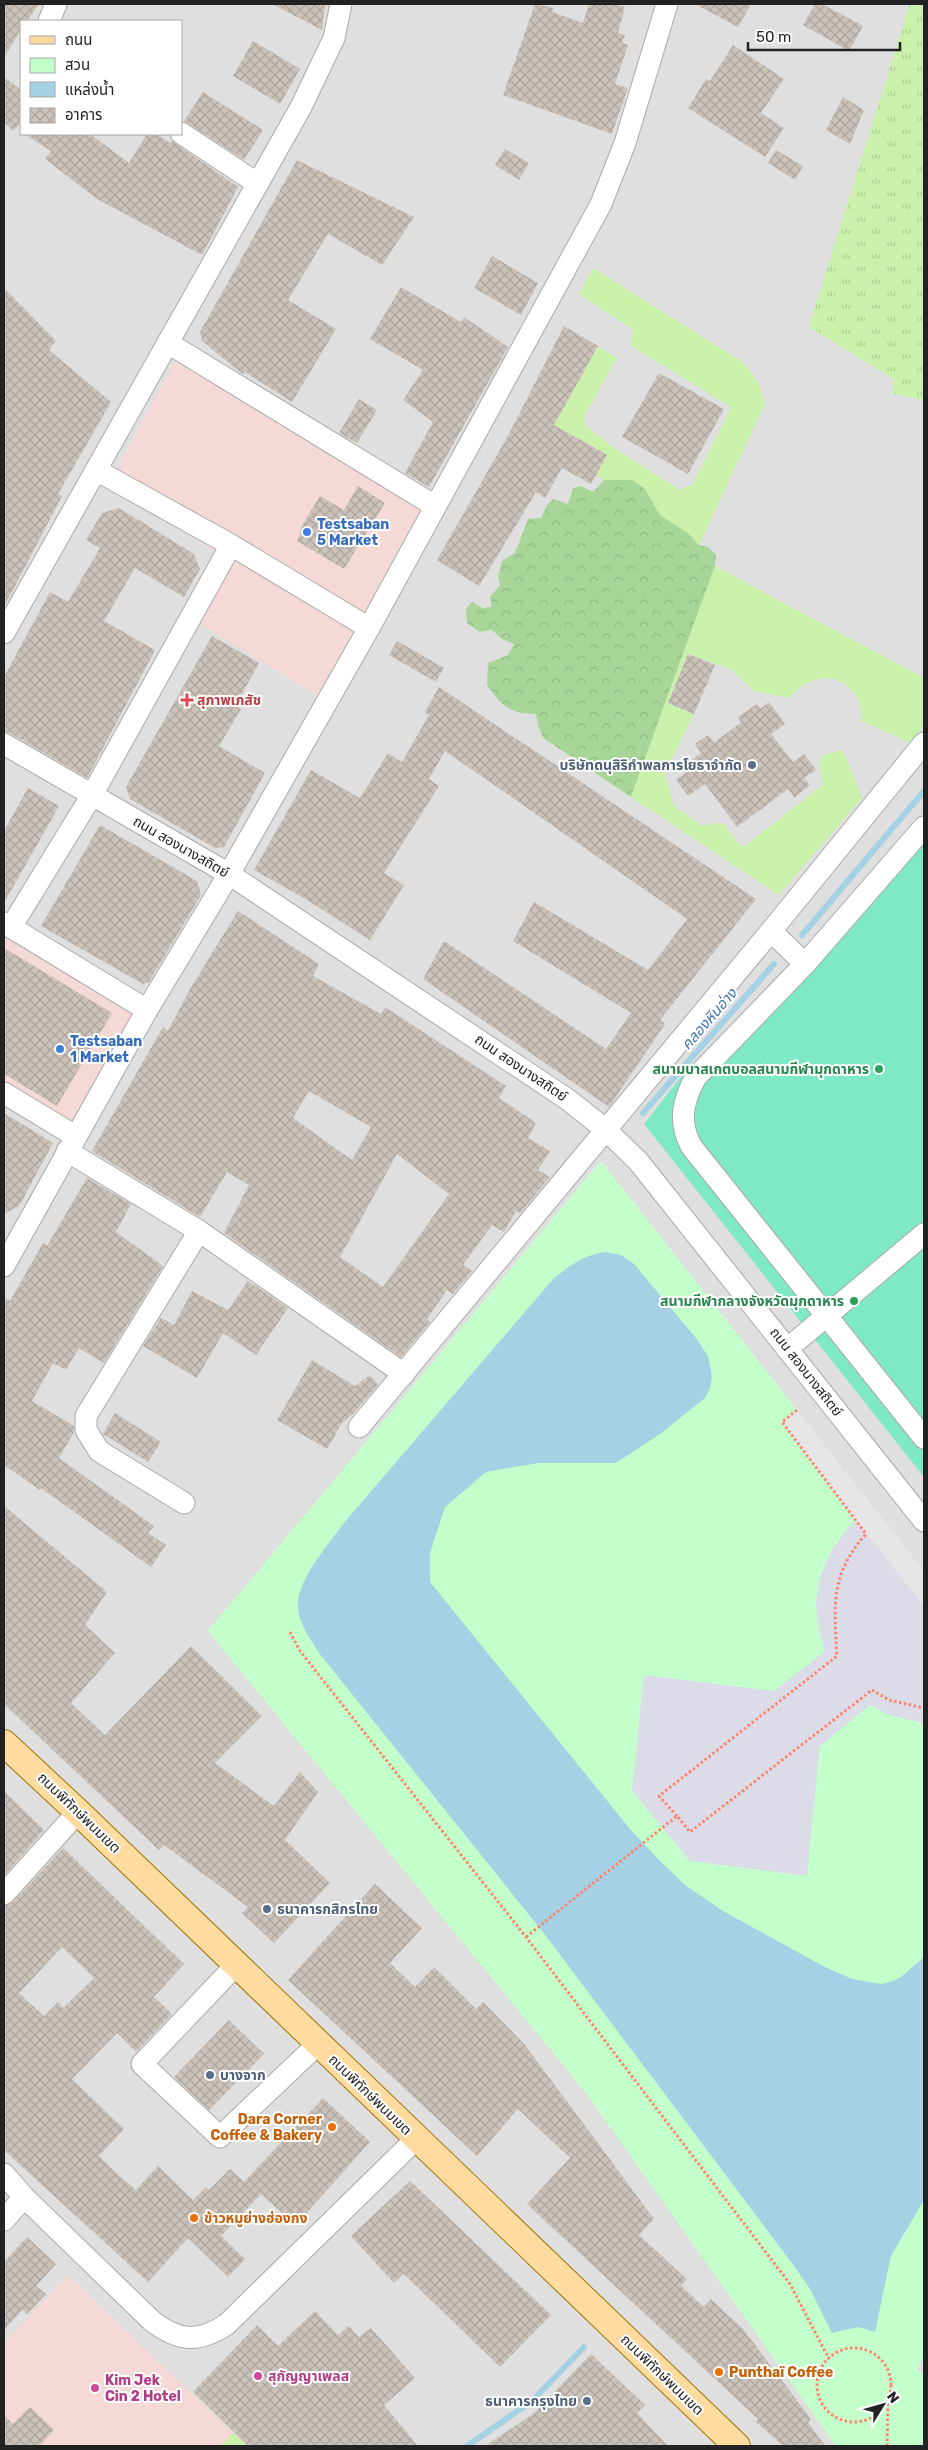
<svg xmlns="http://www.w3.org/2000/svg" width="928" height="2450" viewBox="0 0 928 2450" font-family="Rubik,'Noto Sans Thai',sans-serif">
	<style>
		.residential { fill: #e0dfdf; fill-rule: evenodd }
		.commercial { fill: #f4d9d6 }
		.grass { fill: url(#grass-tufts) }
		.forest { fill: url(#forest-crowns) }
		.park { fill: #c3ffca }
		.garden { fill: #c9f1aa }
		.pitch { fill: #7fe8c5 }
		.parking { fill: #e6e6e6 }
		.plaza { fill: #dcdce9 }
		.water { fill: #a4d2e4 }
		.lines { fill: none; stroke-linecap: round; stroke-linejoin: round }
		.stream { stroke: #a4d2e4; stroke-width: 6 }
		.building { fill: url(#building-cross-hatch); fill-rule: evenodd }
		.minor-casing { stroke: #a9a9a9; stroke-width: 23 }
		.major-casing { stroke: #9f7300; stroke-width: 28 }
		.path { stroke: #ff836c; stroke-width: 3; stroke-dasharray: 2.5 2.5; stroke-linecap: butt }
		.minor { stroke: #fff; stroke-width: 21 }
		.major { stroke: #ffdba0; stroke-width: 26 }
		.shop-dot { fill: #3f7fe0; stroke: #fff; stroke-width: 2 }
		.health-dot { fill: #e0444e; stroke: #fff; stroke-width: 2 }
		.service-dot { fill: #5c6f8a; stroke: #fff; stroke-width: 2 }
		.leisure-dot { fill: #2e9e5b; stroke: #fff; stroke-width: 2 }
		.food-dot { fill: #e8710a; stroke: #fff; stroke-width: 2 }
		.hotel-dot { fill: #d1479c; stroke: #fff; stroke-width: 2 }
		.labels { text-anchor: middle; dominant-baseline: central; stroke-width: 4; stroke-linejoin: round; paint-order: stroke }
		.shop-label { font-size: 14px; font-weight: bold; fill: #366cbe; stroke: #fff; text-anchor: start }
		.health-label { font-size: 14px; font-weight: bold; fill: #be3a42; stroke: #fff; text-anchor: start }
		.service-label { font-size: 14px; font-weight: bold; fill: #4e5e75; stroke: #fff; text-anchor: end }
		.street-label { font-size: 14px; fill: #222; stroke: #fff }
		.leisure-label { font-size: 14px; font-weight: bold; fill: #27864d; stroke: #fff; text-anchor: end }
		.food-label { font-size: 14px; font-weight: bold; fill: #c56008; stroke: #fff; text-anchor: start }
		.hotel-label { font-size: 14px; font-weight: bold; fill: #b23c85; stroke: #fff; text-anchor: start }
		.water-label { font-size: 15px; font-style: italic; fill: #4075b4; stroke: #fff }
	</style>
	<defs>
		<pattern id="grass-tufts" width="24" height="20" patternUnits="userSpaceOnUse" patternTransform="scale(1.25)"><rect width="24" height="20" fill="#c9f1aa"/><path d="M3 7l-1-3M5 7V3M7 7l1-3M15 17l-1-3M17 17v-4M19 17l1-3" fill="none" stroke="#acce92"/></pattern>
		<pattern id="forest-crowns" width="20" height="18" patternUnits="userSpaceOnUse" patternTransform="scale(1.25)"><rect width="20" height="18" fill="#a8d699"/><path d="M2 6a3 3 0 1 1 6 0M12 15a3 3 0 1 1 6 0" fill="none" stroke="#90b784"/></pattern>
		<pattern id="building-cross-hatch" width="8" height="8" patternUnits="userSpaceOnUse" patternTransform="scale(1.25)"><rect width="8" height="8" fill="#cbc2ba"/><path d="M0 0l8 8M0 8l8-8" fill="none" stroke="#aea6a0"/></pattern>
	</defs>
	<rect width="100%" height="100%" fill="#f3f0e8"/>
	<path class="residential" d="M4 4H924V2446H4ZM21 21H181V134H21Z"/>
	<g class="commercial">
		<path d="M184 344 449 503 336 707 200 624 232 560 106 489Z"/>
		<path d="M4 929 138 1011 72 1129 4 1088Z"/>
		<path d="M68 2275 233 2433 221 2446H4V2343Z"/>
	</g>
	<path class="grass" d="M910 4H924V400L893 394 894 379 809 327Z"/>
	<path class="forest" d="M604 480H633L645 489 660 515 688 533 699 545 708 547 716 555 715 566 631 797 543 738 538 725 536 714C510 714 502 706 487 685L488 663 508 655 514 644 502 639 492 630 480 632 467 623 466 609 472 602 483 608 492 607 490 597 500 585 498 576 502 561 515 553 528 519 541 518 547 505 553 499 568 504 573 488 580 486 593 492Z"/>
	<path class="park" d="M601 1161 797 1410 782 1422 866 1534 924 1606V2356L917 2369 924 2375V2446H836L586 2093 208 1631Z"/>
	<g class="garden">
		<path d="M593 268 741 361C754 374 762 386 765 404L699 545 688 533 660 515 645 489 633 480H604L596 475 607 454 574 436 563 456 543 444 598 346 617 358 584 417 586 426 614 448 680 490 693 484 731 407 630 345 634 330 579 294Z"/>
		<path d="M715 566 924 678V725L910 743 862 721C862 677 817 663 790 698L754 691 732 670 688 654 668 703 694 714 665 772 674 806 701 825 723 823 742 848 823 785 819 764 823 755 843 750 862 798 779 895 631 797Z"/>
		<path d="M233 2433 248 2446H221Z"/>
	</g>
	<path class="pitch" d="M924 814V1477L644 1124 681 1077 828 929Z"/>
	<path class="parking" d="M797 1410 924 1571V1606L866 1534 782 1422Z"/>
	<path class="plaza" d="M857 1521 924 1606V1723L888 1715 870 1705 820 1746 807 1876 690 1861 632 1791 644 1675 774 1691 825 1651 819 1632 816 1604 820 1577 831 1551 847 1529Z"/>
	<path class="water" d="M605 1252 621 1255 634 1264 696 1338 708 1356 712 1376 710 1388 705 1398 660 1434 616 1463H538L486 1472 445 1507 430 1553V1582L630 1829 658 1859 685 1885 723 1911 823 1966 852 1979 881 1984 890 1982 901 1977 924 1957V2200L891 2256 875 2332 858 2327 832 2333 810 2289 794 2266 546 1936 319 1653C311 1640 299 1624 298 1608 295 1582 329 1544 343 1524L554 1278C571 1265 584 1255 605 1252Z"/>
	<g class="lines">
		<g class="stream">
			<path d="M802 935 924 791"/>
			<path d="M643 1113 774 964"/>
			<path d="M467 2446 532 2401 584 2347"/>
		</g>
	</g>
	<g class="building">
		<path d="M4 4H39L27 21H21V30L4 57Z"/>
		<path d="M272 4H325L322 30Z"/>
		<path d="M535 4 554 8 552 12 583 23 589 4H613L625 7 618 33 625 35 622 43 628 45 615 84 628 88 612 134 503 95Z"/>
		<path d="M695 4H751L738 27Z"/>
		<path d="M815 4H822L863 26 849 51 803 25Z"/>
		<path d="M253 41 300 69 280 104 233 76Z"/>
		<path d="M733 45 784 79 761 113 784 128 765 157 688 108 706 79 710 81Z"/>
		<path d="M4 77 21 90V123L13 131 4 122Z"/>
		<path d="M203 92 263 130 244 160 184 121Z"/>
		<path d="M843 97 864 110 850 144 826 130Z"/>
		<path d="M24 134H90L129 163 147 134H156L171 143 172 141 238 187 202 255 97 199 45 159 51 151Z"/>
		<path d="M505 149 529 163 519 180 495 165Z"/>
		<path d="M776 150 803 166 795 180 768 163Z"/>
		<path d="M297 160 414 217 382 265 328 234 288 300 336 329 292 402 245 372 243 374 240 372 202 341 200 332Z"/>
		<path d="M492 256 538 283 521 315 474 288Z"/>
		<path d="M401 287 461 322 464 317 508 347 429 487 405 473 433 422 403 400 423 370 370 339Z"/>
		<path d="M4 288 56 341 49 350 111 402 58 494 62 496 4 607Z"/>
		<path d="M564 326 598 346 554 425 607 455 591 484 562 468 545 498 536 492 479 586 437 560 509 434Z"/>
		<path d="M659 373 724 409 688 474 622 437Z"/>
		<path d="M359 399 377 410 357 443 339 433Z"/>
		<path d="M358 486 385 503 344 569 297 541 303 524 320 496 344 510Z"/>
		<path d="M119 508 194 554 200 569 184 597 135 568 104 621 155 650 87 778 10 733 4 732V677L50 592 68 602 100 548 86 540 102 513Z"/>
		<path d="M212 636 259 663 235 706 241 709 219 746 265 773 224 847 215 848 130 799 126 787Z"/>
		<path d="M397 641 444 668 436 682 389 655Z"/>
		<path d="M688 654 715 665 694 714 668 703Z"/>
		<path d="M439 687 756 899 660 1020 665 1024 609 1107 423 979 444 941 606 1049 631 1013 513 941 534 902 648 970 687 919 445 751 429 779 439 786 384 873 404 885 370 940 304 898 254 870 311 770 360 798 388 753 402 762 429 715 425 712Z"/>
		<path d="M769 702 785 724 771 734 793 762 804 754 816 770 804 778 810 785 794 798 788 789 737 827 705 784 688 796 676 780 693 767 689 762 701 753 695 744 708 735 714 743 741 722 738 717 757 704 760 709Z"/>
		<path d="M28 788 59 806 4 903V831Z"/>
		<path d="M100 825 197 881 201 895 149 982 143 984 41 926Z"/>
		<path d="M238 911 319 964 313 976 381 1014 385 1007 506 1086 499 1098 536 1123 528 1138 550 1151 538 1170 550 1177 549 1178 520 1213 516 1211 504 1232 492 1225 463 1265 472 1271 453 1294 447 1290 427 1319 430 1322 401 1357 224 1233 249 1185 227 1172 200 1217 92 1151 163 1027 168 1031 190 989ZM309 1091 371 1127 352 1160 293 1118ZM397 1154 449 1194 383 1287 340 1257Z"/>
		<path d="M4 948 112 1013 57 1106 4 1074Z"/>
		<path d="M4 1113 53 1143 19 1206 4 1214Z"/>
		<path d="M87 1178 131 1204 116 1232 163 1266 104 1363 79 1348 66 1370 53 1363 32 1401 74 1426V1432L59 1458 154 1526 148 1533 166 1545 151 1567 41 1488 40 1490 4 1465V1297L10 1301 43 1243 47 1246Z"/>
		<path d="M248 1281 288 1308 256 1355 223 1333 197 1378 143 1346 161 1318 174 1325 192 1291 228 1310Z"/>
		<path d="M312 1360 355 1386 370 1375 378 1385 353 1414 342 1423 327 1449 277 1420Z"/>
		<path d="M115 1413 161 1442 148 1462 103 1434Z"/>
		<path d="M4 1506 107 1592 85 1625 115 1653 71 1703 105 1735 191 1646 262 1716 215 1763 274 1806 300 1772 318 1792 285 1840 330 1883 274 1943 242 1913 248 1907 164 1845 159 1850 4 1704Z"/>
		<path d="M4 1791 44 1830 4 1876Z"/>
		<path d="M63 1848 184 1964 154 1997 172 2014 136 2052 117 2033 72 2079 124 2129 99 2156 122 2178 136 2190 158 2166 193 2200 206 2187 209 2190 230 2169 244 2182 323 2098 370 2142 296 2225 261 2194 221 2236 245 2259 228 2277 188 2238 148 2282 4 2150V1906L13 1902ZM62 1947 94 1978 63 2008 58 2002 44 2016 19 1993Z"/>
		<path d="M375 1884 422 1928 390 1963 415 1987 434 1967 476 2009 483 2002 525 2045 654 2219 639 2235 687 2279 681 2286 704 2307 711 2299 743 2329 811 2419 808 2422 825 2446H783L756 2422 758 2419 527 2204 570 2158 518 2109 477 2156 288 1980Z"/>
		<path d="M229 2020 264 2054 209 2110 174 2077Z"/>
		<path d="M410 2181 551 2315 500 2367 404 2274 394 2283 351 2236Z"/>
		<path d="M27 2237 56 2264 36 2286 46 2294 27 2314 22 2310 4 2330V2262Z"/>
		<path d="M315 2311 338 2335 349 2326 359 2337 371 2328 415 2378 384 2405 418 2446H248L193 2392 257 2325 278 2346Z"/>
		<path d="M591 2354 645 2405 637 2413 668 2446H485L533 2414Z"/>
		<path d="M30 2407 54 2430 39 2446H4V2415L13 2424Z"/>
	</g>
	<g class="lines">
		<g class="minor-casing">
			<g id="minor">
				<path d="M49 21 56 4"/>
				<path d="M181 133 258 184"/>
				<path d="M168 343 435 506"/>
				<path d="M96 470 231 545 369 628"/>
				<path d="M4 633 301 107 334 38 341 4"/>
				<path d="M4 744 229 874 567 1099 605 1129 638 1161 924 1521"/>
				<path d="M924 827 805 964 696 1077C683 1100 678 1121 691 1146L924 1438"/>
				<path d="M4 923 147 1010"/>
				<path d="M11 927 92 795 231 545"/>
				<path d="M771 931 805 964"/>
				<path d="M4 1093 75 1136"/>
				<path d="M67 1151 199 1231 404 1374"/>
				<path d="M4 1266 147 1010 229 874 369 628 601 204 625 143 667 4"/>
				<path d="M787 1349 924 1234"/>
				<path d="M359 1427 771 931 924 743"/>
				<path d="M184 1503 99 1451 86 1430V1416L199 1231"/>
				<path d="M4 1894 78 1812"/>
				<path d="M236 1965 142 2064 220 2137 318 2044"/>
				<path d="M4 2174 24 2197 152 2321C179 2342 199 2343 227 2324L416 2139"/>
				<path d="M4 2220 24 2197"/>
			</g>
		</g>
		<g class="major-casing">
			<path id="major" d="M4 1743 78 1812 737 2446"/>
		</g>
		<g class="path">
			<path d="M290 1632 300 1651 526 1937 790 2284 829 2359"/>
			<path d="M677 1816 659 1796 837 1656C834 1604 830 1575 866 1534L782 1422 797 1410"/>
			<path d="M526 1937 677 1816 690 1832 872 1690 889 1700 924 1708"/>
			<circle cx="854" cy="2385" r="37"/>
			<path d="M887 2446 888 2402"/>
		</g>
		<use href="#minor" class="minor"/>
		<use href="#major" class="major"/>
	</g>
	<g class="shop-dot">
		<circle cx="307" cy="532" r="5"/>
		<circle cx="60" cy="1049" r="5"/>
	</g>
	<path class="health-dot" d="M184.5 692.5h5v5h5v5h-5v5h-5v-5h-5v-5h5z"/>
	<g class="service-dot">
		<circle cx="752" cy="765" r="5"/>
		<circle cx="267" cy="1909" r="5"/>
		<circle cx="210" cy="2075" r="5"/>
		<circle cx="587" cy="2401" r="5"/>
	</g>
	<g class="leisure-dot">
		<circle cx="879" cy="1069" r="5"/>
		<circle cx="854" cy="1301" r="5"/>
	</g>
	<g class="food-dot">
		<circle cx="332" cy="2127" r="5"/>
		<circle cx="194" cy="2218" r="5"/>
		<circle cx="719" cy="2372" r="5"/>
	</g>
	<g class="hotel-dot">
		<circle cx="258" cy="2376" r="5"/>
		<circle cx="95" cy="2388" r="5"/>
	</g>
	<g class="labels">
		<g class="shop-label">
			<text x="317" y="524">Testsaban<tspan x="317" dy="16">5 Market</tspan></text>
			<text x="70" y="1041">Testsaban<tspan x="70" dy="16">1 Market</tspan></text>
		</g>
		<g class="health-label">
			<text x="197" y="700">สุภาพเภสัช</text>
		</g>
		<g class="service-label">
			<text x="742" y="765">บริษัทดนุสิริกำพลการโยธาจำกัด</text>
			<text x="277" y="1909" text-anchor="start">ธนาคารกสิกรไทย</text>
			<text x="220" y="2075" text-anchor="start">บางจาก</text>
			<text x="577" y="2401">ธนาคารกรุงไทย</text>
		</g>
		<g class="street-label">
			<text transform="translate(181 847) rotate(30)">ถนน สองนางสถิตย์</text>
			<text transform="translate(521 1068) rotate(34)">ถนน สองนางสถิตย์</text>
			<text transform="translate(806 1372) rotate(52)">ถนน สองนางสถิตย์</text>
			<text transform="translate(79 1813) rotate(44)">ถนนพิทักษ์พนมเขต</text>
			<text transform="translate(370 2095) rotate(44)">ถนนพิทักษ์พนมเขต</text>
			<text transform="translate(662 2375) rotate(44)">ถนนพิทักษ์พนมเขต</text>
		</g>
		<g class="leisure-label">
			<text x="869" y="1069">สนามบาสเกตบอลสนามกีฬามุกดาหาร</text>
			<text x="844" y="1301">สนามกีฬากลางจังหวัดมุกดาหาร</text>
		</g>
		<g class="food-label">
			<text x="322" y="2119" text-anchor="end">Dara Corner<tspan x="322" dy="16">Coffee &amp; Bakery</tspan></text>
			<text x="204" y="2218">ข้าวหมูย่างฮ่องกง</text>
			<text x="729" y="2372">Punthaï Coffee</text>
		</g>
		<g class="hotel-label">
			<text x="268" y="2376">สุกัญญาเพลส</text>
			<text x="105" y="2380">Kim Jek<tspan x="105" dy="16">Cin 2 Hotel</tspan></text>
		</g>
		<g class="water-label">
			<text transform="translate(709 1019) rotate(-49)">คลองหินอ่าง</text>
		</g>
	</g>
	<rect width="928" height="2450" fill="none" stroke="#222222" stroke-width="10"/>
	<rect x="20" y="20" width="162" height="115" fill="#ffffff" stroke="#a7a7a7"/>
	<rect x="30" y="36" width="25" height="8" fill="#ffdba0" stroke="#a7a7a7"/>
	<text x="65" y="45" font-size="15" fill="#222222">ถนน</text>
	<rect x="30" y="58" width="25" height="15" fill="#c3ffca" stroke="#a7a7a7"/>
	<text x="65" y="70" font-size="15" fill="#222222">สวน</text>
	<rect x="30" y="82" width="25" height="15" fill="#a4d2e4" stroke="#a7a7a7"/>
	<text x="65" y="95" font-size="15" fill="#222222">แหล่งน้ำ</text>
	<rect x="30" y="108" width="25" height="15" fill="url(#building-cross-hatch)" stroke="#a7a7a7"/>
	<text x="65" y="120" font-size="15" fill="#222222">อาคาร</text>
	<g transform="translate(883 2405) rotate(53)" stroke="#ffffff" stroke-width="4" paint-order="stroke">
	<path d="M0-4L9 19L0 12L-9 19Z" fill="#222222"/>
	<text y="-8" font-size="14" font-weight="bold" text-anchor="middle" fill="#222222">N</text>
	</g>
	<path d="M748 42v8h152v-8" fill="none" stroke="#222222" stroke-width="2.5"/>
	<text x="756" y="42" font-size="15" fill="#222222" stroke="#ffffff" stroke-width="4" paint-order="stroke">50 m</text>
</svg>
